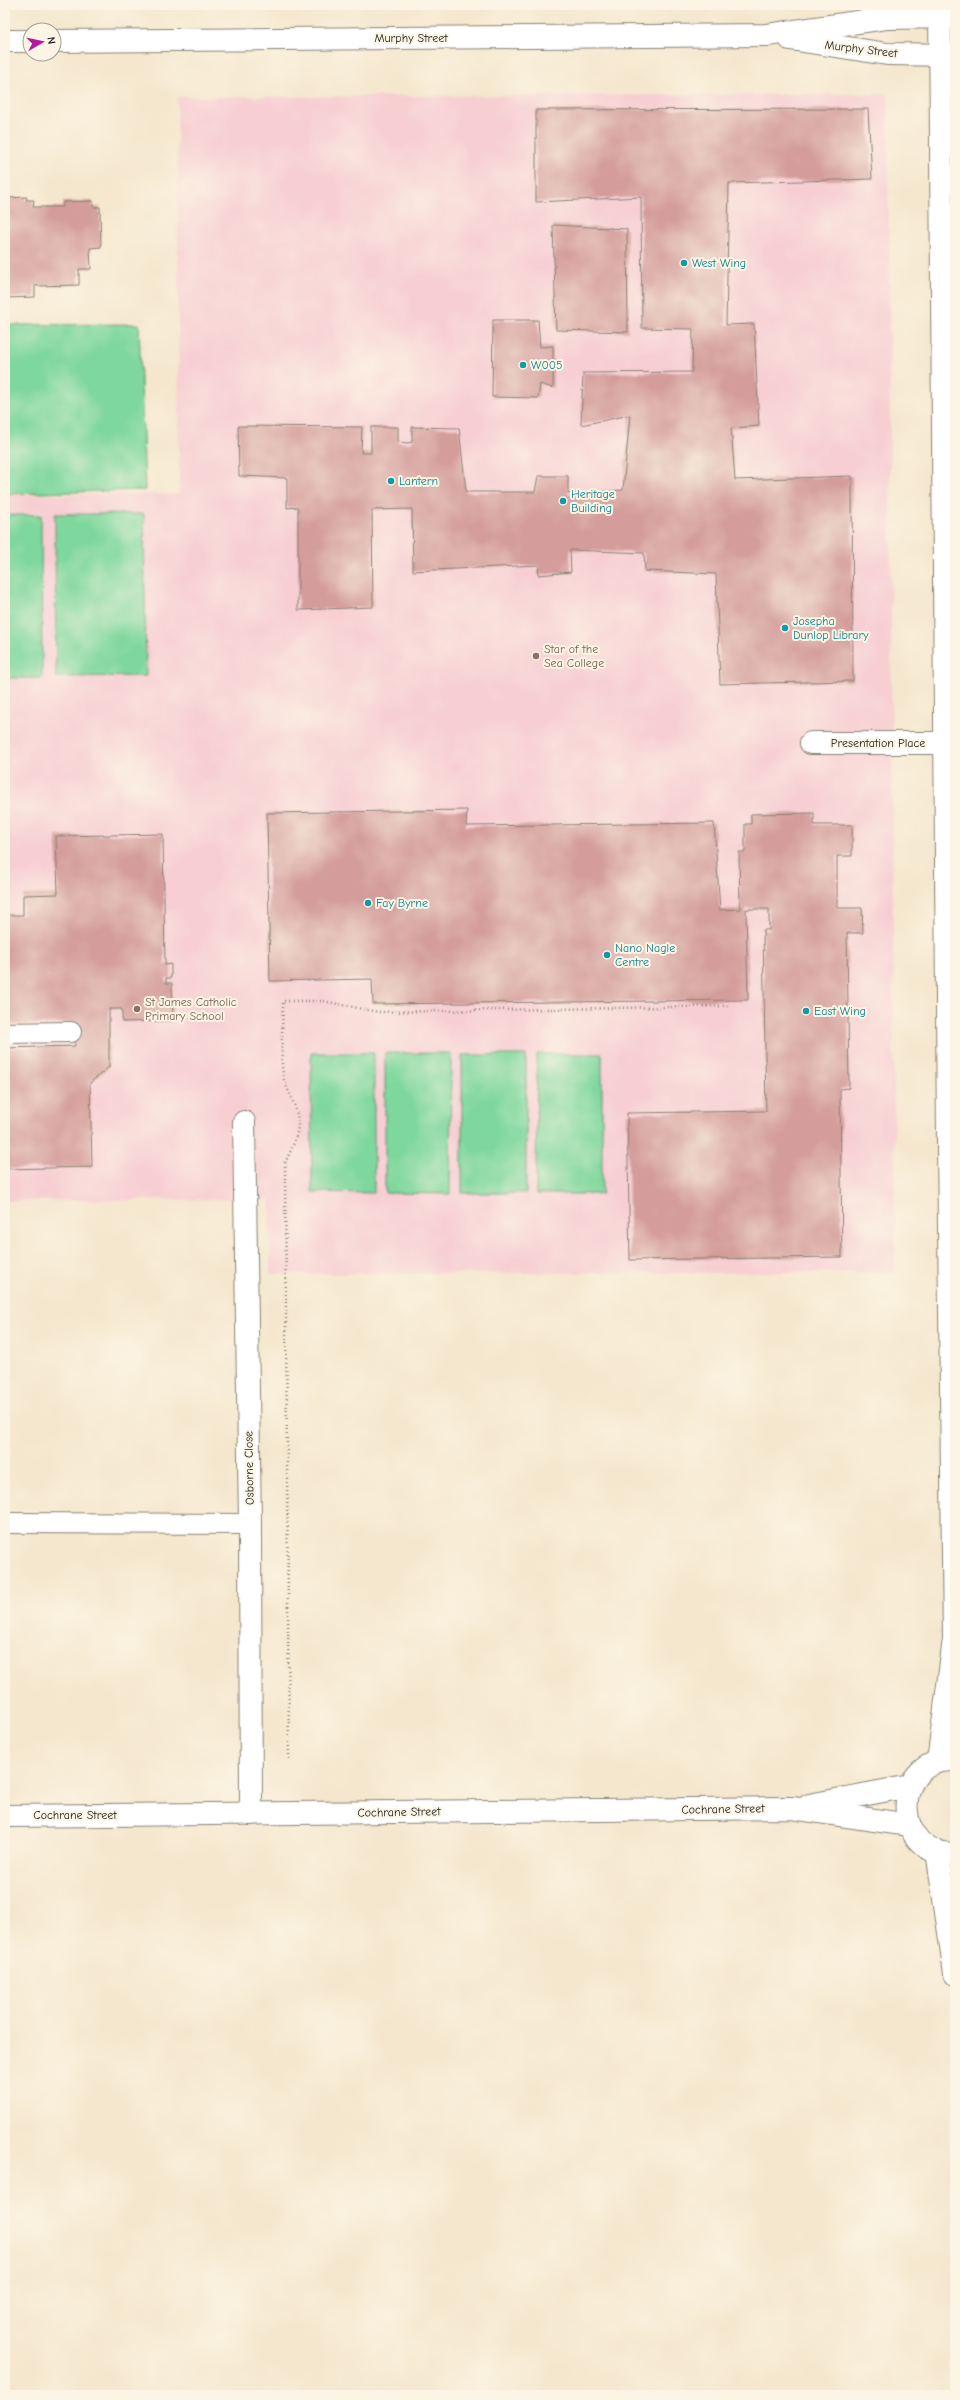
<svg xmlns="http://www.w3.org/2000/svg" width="960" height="2400" viewBox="0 0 960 2400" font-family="'Comic Neue',sans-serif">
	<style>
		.built { fill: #f7cfd3 }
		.green { fill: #7ed79c; stroke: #4d7a5c }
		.building { fill: #d49d9b }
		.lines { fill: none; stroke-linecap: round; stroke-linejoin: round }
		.service-casing { stroke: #888275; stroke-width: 22 }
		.minor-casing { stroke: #888275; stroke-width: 24 }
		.tertiary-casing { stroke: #888275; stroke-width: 24 }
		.path { stroke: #888275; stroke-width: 2.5; stroke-dasharray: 1 3; stroke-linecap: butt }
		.service { stroke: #fff; stroke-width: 20 }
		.minor { stroke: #fff; stroke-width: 22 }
		.tertiary { stroke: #fff; stroke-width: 22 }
		.culture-dot { fill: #0f9aa8; stroke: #fcf5e5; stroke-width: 1.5 }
		.education-dot { fill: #8d6e63; stroke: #fcf5e5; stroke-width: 1.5 }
		.labels { text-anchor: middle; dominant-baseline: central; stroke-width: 4; stroke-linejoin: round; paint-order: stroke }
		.street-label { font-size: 12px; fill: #1c1c1c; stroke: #fcf5e5 }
		.culture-label { font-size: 12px; fill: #0d838f; stroke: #fcf5e5; text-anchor: start }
		.education-label { font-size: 12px; fill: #785e54; stroke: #fcf5e5; text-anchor: start }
	</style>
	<rect width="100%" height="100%" fill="#fcf5e5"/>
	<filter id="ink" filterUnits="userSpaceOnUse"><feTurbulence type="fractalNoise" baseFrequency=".025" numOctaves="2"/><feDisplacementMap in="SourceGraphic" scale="8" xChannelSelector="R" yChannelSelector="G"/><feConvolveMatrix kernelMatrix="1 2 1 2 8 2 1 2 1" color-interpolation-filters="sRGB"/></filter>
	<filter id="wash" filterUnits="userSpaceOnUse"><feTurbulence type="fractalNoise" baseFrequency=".012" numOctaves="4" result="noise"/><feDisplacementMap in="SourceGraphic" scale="16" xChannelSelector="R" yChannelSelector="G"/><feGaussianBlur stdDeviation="0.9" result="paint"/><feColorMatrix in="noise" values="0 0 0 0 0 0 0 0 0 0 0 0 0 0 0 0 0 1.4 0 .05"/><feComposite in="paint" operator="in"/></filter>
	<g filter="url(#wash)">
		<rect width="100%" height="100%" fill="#f5e7ce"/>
		<path class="built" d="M888 94 895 1272 270 1274V1199L5 1201V495L179 494 177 97Z"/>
		<g class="green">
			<path d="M139 324 145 490 5 494V325Z"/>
			<path d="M55 514H144L146 676 56 677Z"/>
			<path d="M5 515H41L42 678H5Z"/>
			<path d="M311 1053H374V1193L312 1192Z"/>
			<path d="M385 1053H451L450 1194 385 1193Z"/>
			<path d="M537 1054H602V1194H536Z"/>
			<rect x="462" y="1055" width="64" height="138"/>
		</g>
		<g id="blocks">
			<g class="building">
				<path d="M868 109 872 179 729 183 726 325 754 324 759 426 731 428 735 480 852 476 853 681 720 684 716 574 645 571 644 553 570 550 571 572 538 575 539 565 413 571 412 509 372 510 373 607 298 610V507L287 508V478L239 476 238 426 362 427 361 453H371V427H398V442L408 443 412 442V427L459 428 466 492H535L538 476H568V494L623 490 630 415 581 425 583 373 692 372 693 329 642 328 641 197 536 202V110Z"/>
				<path d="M27 197 26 200H34L33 207H63V202L93 201V207H100L101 247 90 248 91 269H79V285L35 286V297L5 298V198Z"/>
				<path d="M553 225 627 229 628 332 556 330Z"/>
				<path d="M493 320H538L540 347 553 346V388L540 384 538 398 492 397Z"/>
				<path d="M467 810 466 826 714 823 720 910 740 909 739 852H745V824H751V814L814 813V825H852V856H837V908H862L863 933H847L849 1088 840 1089 842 1257 630 1260 627 1113 766 1111 763 930H769V909H746L748 1000 373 1004 372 979 270 981 267 813Z"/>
				<path d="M163 834 165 965 171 964V978H166V983H172L173 1021 122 1022V1009H109V1067L90 1083 92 1167 5 1169V1048L75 1046V1023L5 1025V915H23V895L58 894 56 836Z"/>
			</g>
		</g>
	</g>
	<g filter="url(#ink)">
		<use href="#blocks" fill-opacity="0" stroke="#888275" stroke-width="1"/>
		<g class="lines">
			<g class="service-casing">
				<g id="service">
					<path d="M5 1033 71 1032"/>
					<path d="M5 1523 250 1524"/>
				</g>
			</g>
			<g class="minor-casing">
				<g id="minor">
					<path d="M790 39 887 54 955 55"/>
					<path d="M5 41H30"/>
					<path d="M54 41 767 35 886 18 955 17"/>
					<path d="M811 743H955"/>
					<path d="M244 1122 250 1524 251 1814"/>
					<path d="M938 1762 954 1639 948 1144 940 5"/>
				</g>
			</g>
			<g class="tertiary-casing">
				<g id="tertiary">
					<path d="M955 1760C887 1757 894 1861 955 1853"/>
					<path d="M809 1805 910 1786"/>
					<path d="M5 1816 792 1808 909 1825"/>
					<path d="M937 1851 955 1974"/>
				</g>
			</g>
			<path class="path" d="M289 1759 285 1163C297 1137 304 1125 291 1097 288 1089 284 1083 283 1074 280 1054 283 1022 283 1001H323L378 1012 729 1006"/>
			<use href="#service" class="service"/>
			<use href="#minor" class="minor"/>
			<use href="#tertiary" class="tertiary"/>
		</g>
	</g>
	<g class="culture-dot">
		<circle cx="684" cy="263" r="4"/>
		<circle cx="523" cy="365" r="4"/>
		<circle cx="391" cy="481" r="4"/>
		<circle cx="563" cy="501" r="4"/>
		<circle cx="785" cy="628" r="4"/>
		<circle cx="368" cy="903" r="4"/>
		<circle cx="607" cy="955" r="4"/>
		<circle cx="806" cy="1011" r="4"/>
	</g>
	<g class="education-dot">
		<circle cx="536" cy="656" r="4"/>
		<circle cx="137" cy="1009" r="4"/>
	</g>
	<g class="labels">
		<g class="street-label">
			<text x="411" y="38">Murphy Street</text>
			<text transform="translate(861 49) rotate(7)">Murphy Street</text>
			<text x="878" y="743">Presentation Place</text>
			<text transform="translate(249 1468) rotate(-91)">Osborne Close</text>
			<text transform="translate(723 1809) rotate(-1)">Cochrane Street</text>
			<text transform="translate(399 1812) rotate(-1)">Cochrane Street</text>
			<text x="75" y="1815">Cochrane Street</text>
		</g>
		<g class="culture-label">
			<text x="692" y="263">West Wing</text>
			<text x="531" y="365">W005</text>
			<text x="399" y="481">Lantern</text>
			<text x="571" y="494">Heritage<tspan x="571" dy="14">Building</tspan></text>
			<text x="793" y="621">Josepha<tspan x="793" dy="14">Dunlop Library</tspan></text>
			<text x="376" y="903">Fay Byrne</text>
			<text x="615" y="948">Nano Nagle<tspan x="615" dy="14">Centre</tspan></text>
			<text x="814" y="1011">East Wing</text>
		</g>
		<g class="education-label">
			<text x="544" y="649">Star of the<tspan x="544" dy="14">Sea College</tspan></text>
			<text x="145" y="1002">St James Catholic<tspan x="145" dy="14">Primary School</tspan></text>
		</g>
	</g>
	<rect width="960" height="2400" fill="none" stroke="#fcf5e5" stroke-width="20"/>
	<g transform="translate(42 42) rotate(81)"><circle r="19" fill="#fcf5e5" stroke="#a29e95"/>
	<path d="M0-3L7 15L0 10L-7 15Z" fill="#b5179e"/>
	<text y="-6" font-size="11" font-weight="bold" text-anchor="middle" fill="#1c1c1c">N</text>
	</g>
</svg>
